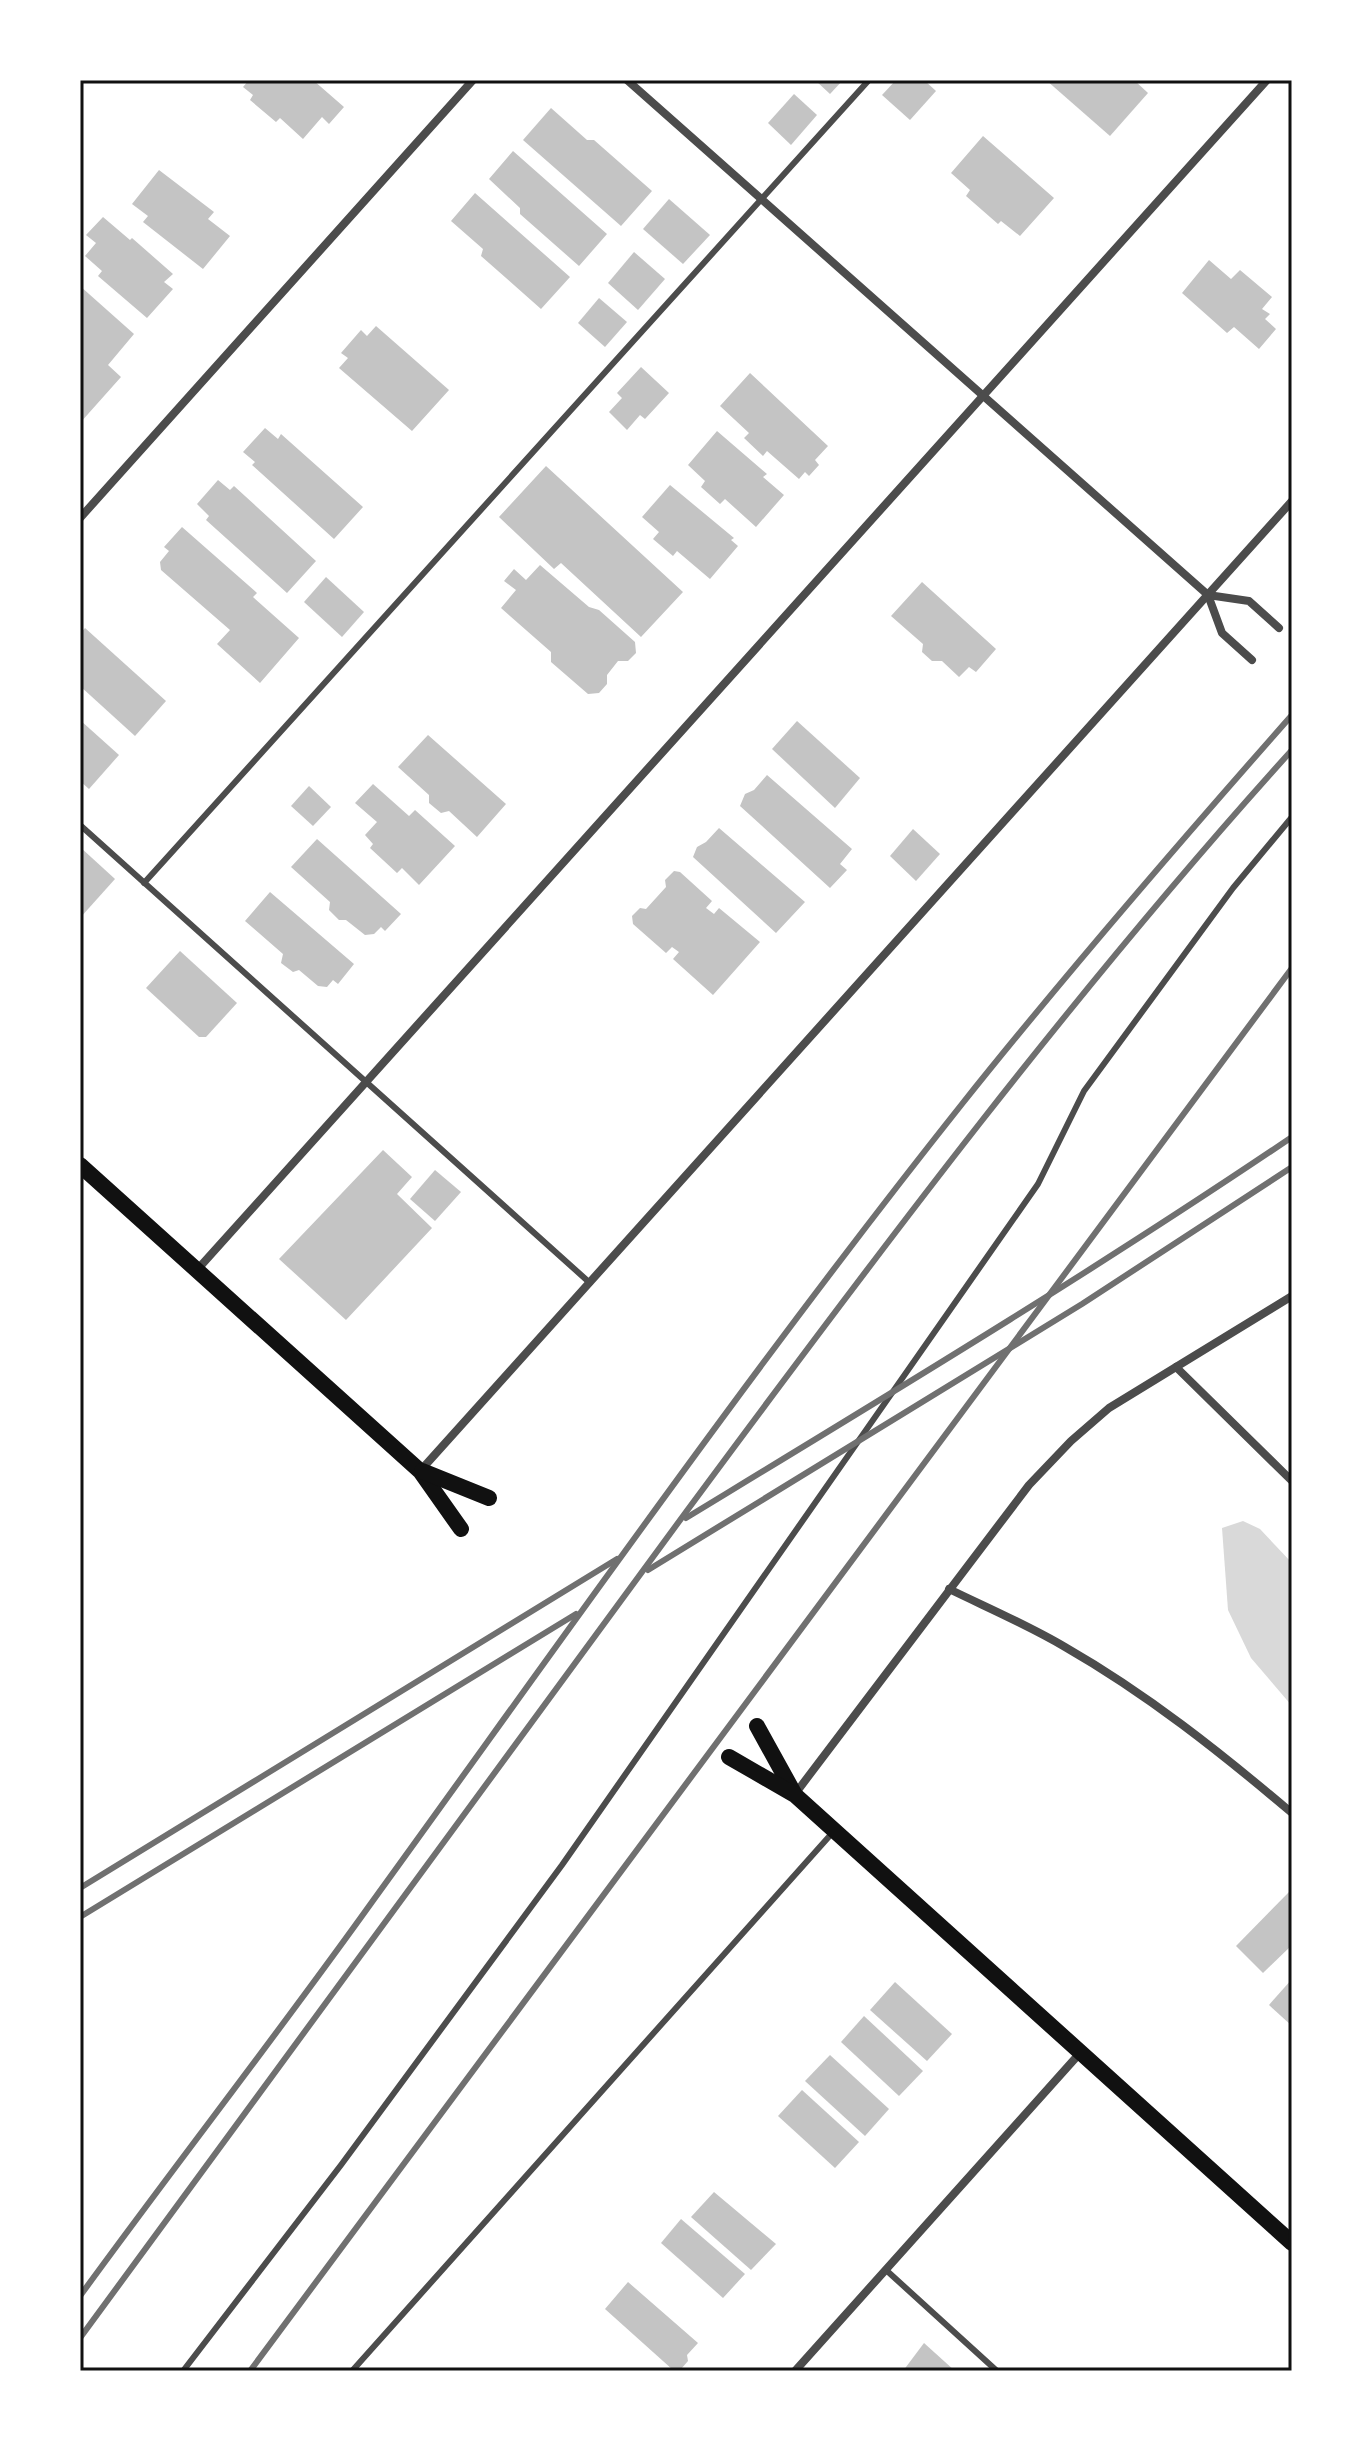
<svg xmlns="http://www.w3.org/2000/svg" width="1372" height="2451" viewBox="0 0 1372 2451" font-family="'Golos Text',sans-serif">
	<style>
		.water { fill: #d9d9d9 }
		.building { fill: #c4c4c4 }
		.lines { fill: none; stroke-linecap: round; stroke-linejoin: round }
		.service { stroke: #4c4c4c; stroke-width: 6 }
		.minor { stroke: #4c4c4c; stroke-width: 8 }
		.secondary { stroke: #111; stroke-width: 16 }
		.rail { stroke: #707070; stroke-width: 6 }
		.neatline { fill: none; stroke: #111; stroke-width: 3 }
	</style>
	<rect width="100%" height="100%" fill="#fff"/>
	<path class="water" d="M1243 1521 1260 1529 1292 1563V1706L1251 1658 1228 1610 1222 1528Z"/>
	<g class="building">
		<path d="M249 80H313L344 107 329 124 322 117 303 139 280 118 276 122 250 100 253 95 243 87Z"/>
		<path d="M815 80H843L830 94Z"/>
		<path d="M896 80H924L936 91 910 120 882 95Z"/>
		<path d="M1046 80H1134L1148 93 1110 136Z"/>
		<path d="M794 94 817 115 791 145 768 123Z"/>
		<path d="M551 108 587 140H594L652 191 621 226 523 140Z"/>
		<path d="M983 136 1054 198 1020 236 1001 221 998 224 966 196 970 190 951 173Z"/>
		<path d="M513 151 607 234 579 266 520 214V208L489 179Z"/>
		<path d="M159 170 214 212 208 219 230 236 203 269 143 222 148 216 132 204Z"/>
		<path d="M475 193 570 277 541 309 481 256 483 249 451 221Z"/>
		<path d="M669 199 710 235 683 264 643 229Z"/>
		<path d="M103 217 130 240 132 238 173 274 164 282 173 289 147 318 98 276 102 271 85 256 96 243 86 235Z"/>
		<path d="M634 252 665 279 638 310 608 283Z"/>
		<path d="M1209 260 1231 279 1240 270 1272 297 1262 309 1270 314 1265 319 1276 329 1259 349 1234 327 1227 333 1182 293Z"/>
		<path d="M80 286 134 334 108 365 121 377 80 423Z"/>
		<path d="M599 298 627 322 605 347 578 323Z"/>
		<path d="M376 326 449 390 412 431 339 368 348 358 341 353 361 330 367 336Z"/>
		<path d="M641 367 669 393 645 419 640 415 627 430 609 412 622 398 617 393Z"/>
		<path d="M750 373 828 446 815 460 819 465 809 476 805 472 799 479 767 451 763 456 744 438 749 433 720 406Z"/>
		<path d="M265 428 278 439 281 434 363 507 334 539 252 465 255 462 243 452Z"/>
		<path d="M717 431 767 474 763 477 784 495 756 527 725 499 720 504 701 487 705 481 688 465Z"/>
		<path d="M546 466 683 592 641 637 561 563 554 569 499 517Z"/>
		<path d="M218 480 230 490 234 486 316 561 287 593 206 520 209 516 197 504Z"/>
		<path d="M670 485 734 538 731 540 738 546 710 579 677 551 673 556 653 539 659 532 642 517Z"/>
		<path d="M182 527 257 593 253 597 299 638 260 683 217 644 230 630 161 570 160 562 169 551 164 547Z"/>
		<path d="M540 565 589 607 599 610 635 642 636 653 628 661H618L607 675V684L599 693 588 694 551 662V652L501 608 516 590 504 581 514 569 526 580Z"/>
		<path d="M326 577 364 612 342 637 304 602Z"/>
		<path d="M922 582 996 649 976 672 969 667 959 677 942 661H932L922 652 923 644 891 616Z"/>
		<path d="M85 628 166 701 135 736 80 686V634Z"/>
		<path d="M80 720 119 755 89 789 80 781Z"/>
		<path d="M797 721 860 778 835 808 772 749Z"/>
		<path d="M428 735 506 804 477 837 449 811 441 813 429 803V795L398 767Z"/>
		<path d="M767 775 852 849 840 864 847 870 830 888 740 806 745 794 754 790Z"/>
		<path d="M373 784 409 816 415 810 455 846 419 885 402 868 397 873 370 848 373 844 365 835 377 822 355 803Z"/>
		<path d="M309 786 331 807 313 826 291 806Z"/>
		<path d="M719 828 805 902 776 933 693 857 697 847 706 842Z"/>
		<path d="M913 829 940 854 916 881 890 856Z"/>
		<path d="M317 839 401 914 385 931 381 927 374 934 365 935 346 920H339L329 910 330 902 291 867Z"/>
		<path d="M80 847 115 879 80 918Z"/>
		<path d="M674 871 680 872 712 901 706 908 714 914 719 908 760 942 713 995 673 959 679 952 672 947 666 953 633 924 632 916 640 908 646 909 666 887 665 880Z"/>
		<path d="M270 892 354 964 338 984 333 980 327 987 318 986 299 970 293 972 281 963 283 954 245 921Z"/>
		<path d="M180 951 237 1003 206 1037H199L146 988Z"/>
		<path d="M383 1150 412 1177 397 1194 432 1228 346 1320 279 1259Z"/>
		<path d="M435 1170 461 1192 435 1221 410 1199Z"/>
		<path d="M1290 1891 1292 1894V1945L1263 1973 1236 1946Z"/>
		<path d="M1292 1979V2026L1269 2005Z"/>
		<path d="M895 1982 952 2034 927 2061 870 2010Z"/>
		<path d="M864 2016 923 2071 899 2096 841 2042Z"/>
		<path d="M830 2055 889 2109 865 2136 805 2081Z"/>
		<path d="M802 2090 859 2142 835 2168 778 2116Z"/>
		<path d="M714 2192 776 2244 751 2270 691 2217Z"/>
		<path d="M681 2219 745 2274 723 2298 661 2243Z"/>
		<path d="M628 2282 698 2343 687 2355 688 2361 681 2369 673 2370 605 2309Z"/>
		<path d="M924 2343 955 2371H903Z"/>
	</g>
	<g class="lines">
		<g class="service">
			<path d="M80 825 590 1283"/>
			<path d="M144 883 869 80"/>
			<path d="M886 2270 997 2371"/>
			<path d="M183 2371 341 2165 562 1865 1038 1184 1084 1091 1233 888 1292 817"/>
			<path d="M352 2371 834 1831"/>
		</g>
		<g class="minor">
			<path d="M627 80 1208 595 1222 633 1252 660"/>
			<path d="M80 518 473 80"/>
			<path d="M1208 595 1249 601 1279 628"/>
			<path d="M197 1270 1267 80"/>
			<path d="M1176 1367 1292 1481"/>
			<path d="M421 1470 1292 501"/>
			<path d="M949 1589C988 1608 1028 1625 1065 1647 1147 1694 1220 1752 1292 1813"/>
			<path d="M795 1794 1029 1485 1071 1441 1109 1408 1292 1296"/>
			<path d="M795 2371 1080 2053"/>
		</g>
		<g class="secondary">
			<path d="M80 1165 420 1471 461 1529"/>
			<path d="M422 1471 489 1498"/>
			<path d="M757 1726 794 1793"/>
			<path d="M729 1757 795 1795 1292 2243"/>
		</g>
		<g class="rail">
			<path d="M686 1518C890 1394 1094 1271 1292 1137"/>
			<path d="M648 1570 1082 1304 1292 1167"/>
			<path d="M80 1888 617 1559"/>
			<path d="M80 1917 576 1614"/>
			<path d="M80 2296C176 2164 277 2035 372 1902 566 1634 756 1363 962 1104 1068 971 1179 843 1292 715"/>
			<path d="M80 2338C281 2062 482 1786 686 1512 879 1251 1074 991 1292 750"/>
			<path d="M250 2371 1292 968"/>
		</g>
	</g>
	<rect width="1372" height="2451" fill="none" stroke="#ffffff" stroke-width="164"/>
	<rect x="82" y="82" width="1208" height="2287" class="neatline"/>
</svg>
